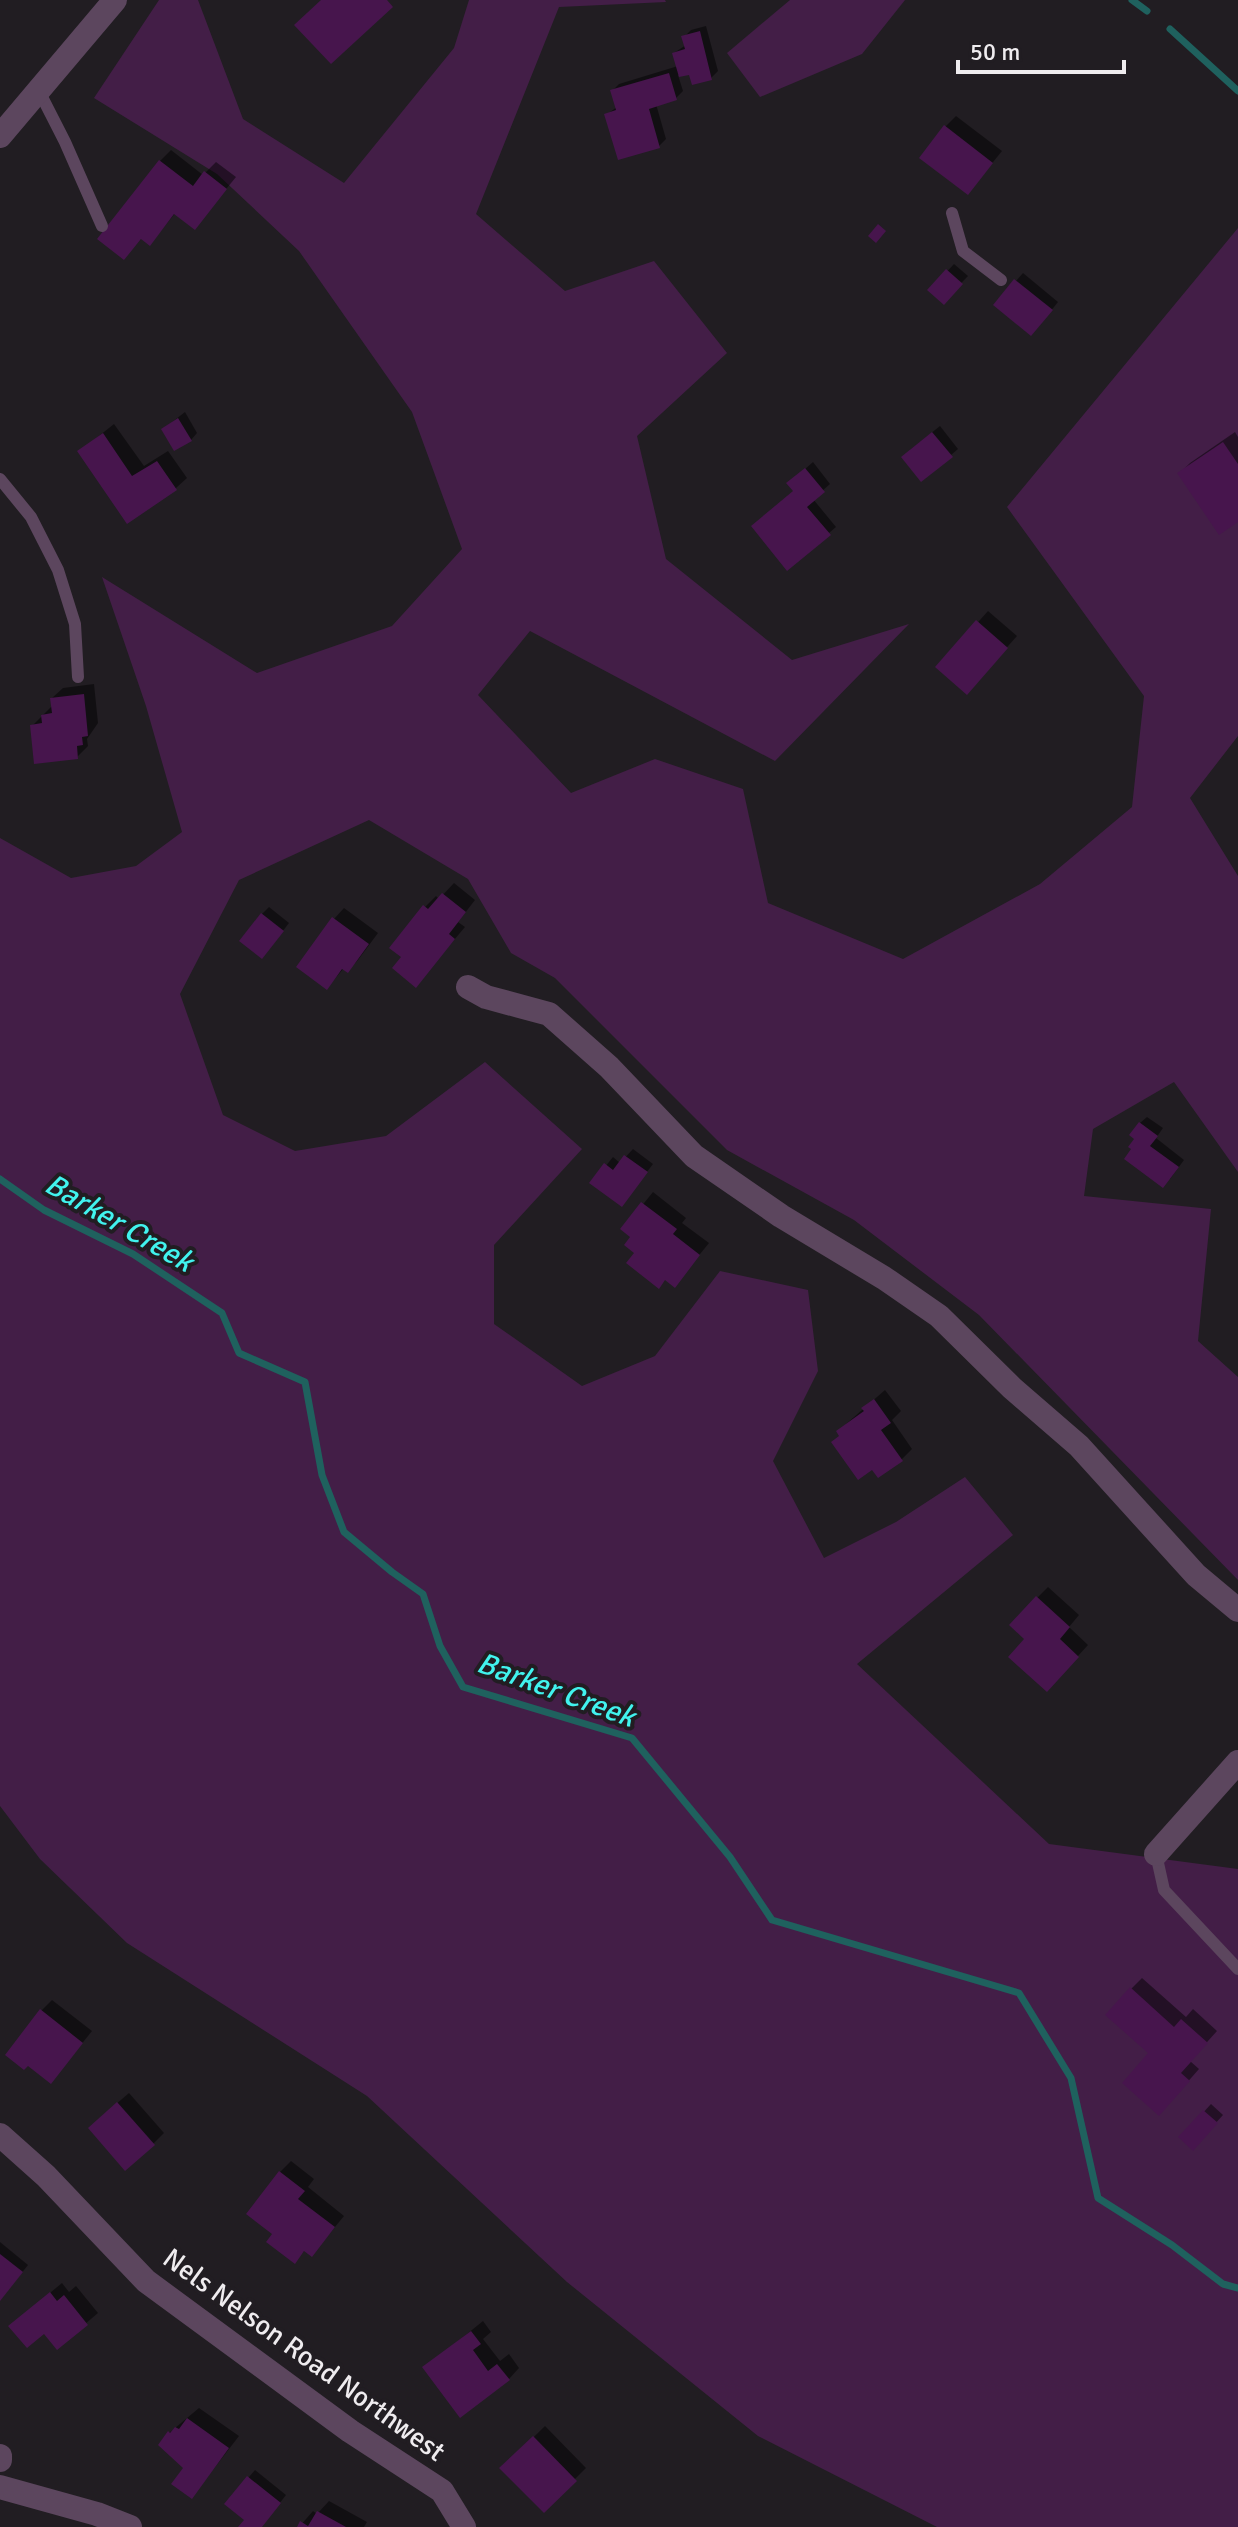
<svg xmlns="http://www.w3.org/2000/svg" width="1238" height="2527" viewBox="0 0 1238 2527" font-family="Signika,sans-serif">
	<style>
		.green { fill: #431e47 }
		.shadow { fill: #0007 }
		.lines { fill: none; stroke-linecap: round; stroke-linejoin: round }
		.stream { stroke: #1f615e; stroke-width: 7 }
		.building { fill: #47154d }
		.service { stroke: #5c465e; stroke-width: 12 }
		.minor { stroke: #5c465e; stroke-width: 24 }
		.labels { text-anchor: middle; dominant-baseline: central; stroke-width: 8; stroke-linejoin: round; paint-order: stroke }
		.street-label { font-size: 28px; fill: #efecef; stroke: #211d22 }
		.water-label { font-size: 30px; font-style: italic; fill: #41f3ee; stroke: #211d22 }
	</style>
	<rect width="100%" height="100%" fill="#211d22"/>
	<g class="green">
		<path d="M159 0H198L243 119 344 183 454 48 469 0H665L666 2 559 7 476 214 565 291 654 261 727 353 637 436 666 559 792 660 909 624 775 761 530 631 478 695 571 793 655 759 743 789 768 903 903 959 1040 884 1132 807 1144 696 1007 507 1238 228V736L1190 798 1238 876V1172L1174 1082 1093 1129 1084 1196 1211 1209 1198 1341 1238 1377V1580L979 1315 854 1220 727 1150 555 978 511 953 468 879 369 820 239 880 180 994 223 1115 295 1151 386 1136 485 1062 582 1149 494 1245V1324L582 1386 655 1356 720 1271 808 1290 818 1371 773 1461 824 1558 896 1522 965 1477 1013 1535 857 1664 1049 1844 1238 1869V2527H937L758 2436 567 2282 367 2096 127 1943 40 1859 0 1806V838L71 878 136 866 182 832 146 706 102 577 257 673 392 626 462 549 412 412 299 251 217 174 94 98Z"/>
		<path d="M790 0H905L862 54 760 97 727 53Z"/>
	</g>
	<g class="shadow">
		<path d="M706 26 718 71 711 78 690 72 678 75 683 91 676 98 656 104 666 139 659 146 606 115 617 107 612 91 619 84 678 66 674 53 686 45 684 37 691 30Z"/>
		<path d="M956 116 1002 151 968 193 945 127Z"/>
		<path d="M171 150 203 175 216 162 236 177 195 227 176 212 160 232 142 238 124 258 160 161Z"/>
		<path d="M954 264 968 276 943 302 930 290Z"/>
		<path d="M1023 273 1058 302 1038 327 996 304Z"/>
		<path d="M185 412 197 433 191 440 163 429Z"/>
		<path d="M114 424 144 466 168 451 187 478 176 488 128 521 80 451Z"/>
		<path d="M940 426 958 449 951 455 910 450Z"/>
		<path d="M1235 432 1238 437V520L1180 473 1190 463Z"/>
		<path d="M813 462 830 484 813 499 836 527 788 568 796 477Z"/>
		<path d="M988 611 1017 636 977 681 938 667Z"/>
		<path d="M94 684 98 723 87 739 88 746 77 757 32 726 53 705 52 698 63 688Z"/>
		<path d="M454 883 475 900 458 922 465 927 416 985 404 957 425 907 436 896 439 899Z"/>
		<path d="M269 907 289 923 269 949 262 914Z"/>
		<path d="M344 908 378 933 358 960 348 971 344 968 327 988 334 919Z"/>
		<path d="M1147 1117 1163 1128 1156 1138 1184 1160 1170 1179 1137 1138 1140 1123Z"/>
		<path d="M633 1149 653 1164 628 1197 592 1183 613 1157 620 1163Z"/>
		<path d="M653 1192 686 1218 682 1223 709 1243 675 1285 637 1252 633 1236 623 1229Z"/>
		<path d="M885 1390 901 1411 892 1420 912 1449 901 1460 841 1434 838 1431Z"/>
		<path d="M1048 1587 1079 1615 1069 1627 1088 1645 1057 1679 1027 1639 1037 1598Z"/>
		<path d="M1142 1978 1186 2017 1193 2009 1217 2031 1190 2061 1199 2069 1170 2102 1131 1989Z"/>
		<path d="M52 2000 92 2031 51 2082 41 2011Z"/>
		<path d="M129 2093 164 2133 153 2144 101 2117Z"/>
		<path d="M1211 2104 1223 2115 1193 2148 1181 2137Z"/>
		<path d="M291 2161 314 2179 308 2187 344 2216 312 2255 306 2249 294 2261 275 2233 280 2172Z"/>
		<path d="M0 2242 28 2265 0 2300Z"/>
		<path d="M62 2283 69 2292 76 2286 98 2313 58 2347 45 2331 22 2316Z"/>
		<path d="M483 2321 491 2332 483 2339 500 2361 509 2354 519 2368 509 2379 425 2368Z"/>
		<path d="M199 2408 239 2436 192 2497 186 2468 169 2433Z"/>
		<path d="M545 2426 586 2468 544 2510 502 2468Z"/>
		<path d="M255 2470 286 2495 261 2527H241L247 2519 249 2477Z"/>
		<path d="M329 2501 367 2522 364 2527H299L313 2511 317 2514Z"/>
	</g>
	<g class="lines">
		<g class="stream">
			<path d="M1132 0 1147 11"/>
			<path d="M1170 29 1238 91"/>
			<path d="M0 1179 44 1210 133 1254 222 1313 239 1353 305 1382 322 1475 344 1532 392 1572 423 1594 440 1646 463 1687 632 1738 730 1857 772 1920 1019 1993 1071 2078 1098 2198 1172 2245 1223 2284 1238 2288"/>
		</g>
	</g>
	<g class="building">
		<path d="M321 0H387L393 7 331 64 294 25Z"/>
		<path d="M700 31 712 80 692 85 689 75 679 77 672 53 685 49 681 36Z"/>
		<path d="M669 73 677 100 649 109 660 148 618 160 604 114 616 110 610 90Z"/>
		<path d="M944 125 993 163 968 195 919 158Z"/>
		<path d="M159 160 193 186 204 171 227 189 195 230 174 214 150 246 141 239 124 260 97 239Z"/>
		<path d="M878 224 886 231 876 243 868 236Z"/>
		<path d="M946 269 963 284 944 305 927 290Z"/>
		<path d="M1014 279 1053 310 1031 336 993 305Z"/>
		<path d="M178 418 192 441 174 451 161 429Z"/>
		<path d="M932 432 953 457 921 482 901 457Z"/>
		<path d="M103 433 132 476 157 461 177 490 127 524 77 451Z"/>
		<path d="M1223 442 1238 464V522L1219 535 1177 473Z"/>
		<path d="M805 468 825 492 807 507 831 535 787 571 751 526 793 491 786 483Z"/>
		<path d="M976 620 1008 648 967 695 935 667Z"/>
		<path d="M84 694 88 736 82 737 83 745 77 746 78 759 34 764 30 725 42 723 41 715 52 713 50 698Z"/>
		<path d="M442 893 466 912 449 934 455 939 416 988 392 968 401 957 389 948 423 905 428 909Z"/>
		<path d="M261 913 284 931 262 959 239 941Z"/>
		<path d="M332 917 369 944 348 973 342 969 327 990 296 967Z"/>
		<path d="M1139 1122 1158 1136 1150 1146 1179 1167 1163 1188 1124 1159 1131 1149 1128 1147 1134 1139 1129 1135Z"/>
		<path d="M624 1155 648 1172 622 1207 589 1183 604 1163 613 1170Z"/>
		<path d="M641 1202 677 1229 673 1234 700 1255 675 1288 665 1280 659 1289 626 1263 634 1253 624 1245 630 1237 620 1229Z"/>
		<path d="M874 1399 891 1423 881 1430 903 1461 878 1478 872 1470 858 1480 831 1442 839 1436 836 1431 864 1411 861 1408Z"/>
		<path d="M1036 1596 1070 1627 1060 1639 1079 1657 1047 1692 1008 1657 1024 1639 1009 1625Z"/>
		<path d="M1130 1987 1174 2027 1181 2019 1208 2043 1181 2073 1190 2081 1159 2116 1122 2083 1148 2053 1105 2015Z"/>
		<path d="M40 2009 83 2043 51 2084 28 2066 24 2070 5 2055Z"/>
		<path d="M117 2102 155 2145 125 2171 88 2128Z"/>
		<path d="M1203 2110 1218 2123 1193 2151 1178 2137Z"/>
		<path d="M279 2171 305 2191 298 2199 335 2227 312 2257 304 2251 295 2264 266 2242 272 2234 246 2214Z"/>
		<path d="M0 2254 23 2272 0 2301Z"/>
		<path d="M50 2292 57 2301 64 2295 88 2325 57 2350 44 2334 27 2348 8 2326Z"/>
		<path d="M471 2331 481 2344 473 2350 488 2371 497 2364 510 2380 460 2418 422 2367Z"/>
		<path d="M187 2418 229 2448 192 2499 171 2484 183 2468 158 2445 168 2431 170 2433 175 2427 179 2429Z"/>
		<path d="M533 2436 577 2481 544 2513 499 2468Z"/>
		<path d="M247 2476 281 2503 262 2527H238L244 2520 224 2504Z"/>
		<path d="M317 2511 346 2527H297L300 2521 308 2526Z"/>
	</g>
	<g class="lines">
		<g class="service">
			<path d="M39 91 65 142 102 226"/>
			<path d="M952 213 963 251 1001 280"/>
			<path d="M0 479 31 517 58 570 75 624 78 677"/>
			<path d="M1156 1854 1164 1890 1238 1969"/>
		</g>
		<g class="minor">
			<path d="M0 136 115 0"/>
			<path d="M468 987 486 997 549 1014 609 1067 694 1156 781 1216 884 1278 939 1316 1012 1388 1079 1446 1196 1575 1238 1610"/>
			<path d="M1156 1854 1238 1762"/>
			<path d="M0 2135 46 2176 146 2281 350 2431 442 2491 464 2527"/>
			<path d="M0 2456V2460"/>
			<path d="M0 2487 97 2514 130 2527"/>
		</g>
	</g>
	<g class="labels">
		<g class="street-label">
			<text transform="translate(304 2355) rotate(36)">Nels Nelson Road Northwest</text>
		</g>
		<g class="water-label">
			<text transform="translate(119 1223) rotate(30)">Barker Creek</text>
			<text transform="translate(556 1690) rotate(20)">Barker Creek</text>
		</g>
	</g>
	<path d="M958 60v12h166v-12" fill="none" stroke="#efecef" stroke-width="4"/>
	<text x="970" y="60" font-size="24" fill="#efecef" stroke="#211d22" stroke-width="6" paint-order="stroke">50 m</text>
</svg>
